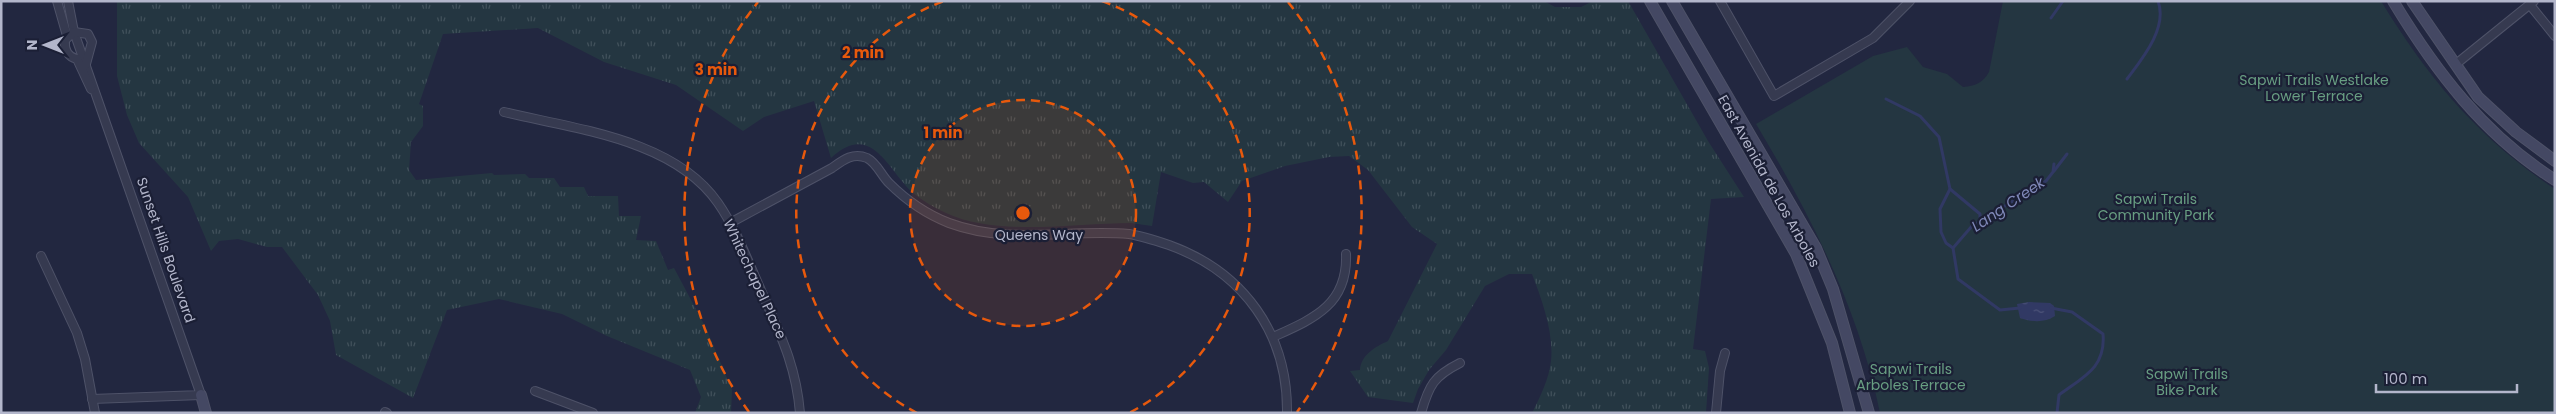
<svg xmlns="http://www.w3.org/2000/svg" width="2556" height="414" viewBox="0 0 2556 414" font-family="Poppins,sans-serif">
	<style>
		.grass { fill: url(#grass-tufts) }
		.park { fill: #243641 }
		.water { fill: url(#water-ripples) }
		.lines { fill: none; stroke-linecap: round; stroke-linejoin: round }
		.stream { stroke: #313964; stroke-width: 3 }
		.street-casing { stroke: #4e5268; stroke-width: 10 }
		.secondary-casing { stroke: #4e5268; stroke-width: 12 }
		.street { stroke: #363a50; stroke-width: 8 }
		.secondary { stroke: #444863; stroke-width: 10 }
		.ring { fill: none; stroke: #e8590c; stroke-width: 2.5; stroke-dasharray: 9 6 }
		.labels { text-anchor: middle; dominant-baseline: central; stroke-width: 4.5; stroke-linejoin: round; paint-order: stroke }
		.park-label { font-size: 14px; fill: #689e82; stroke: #1b1f35 }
		.street-label { font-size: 14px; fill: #b3b6cb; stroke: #1b1f35 }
		.water-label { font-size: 15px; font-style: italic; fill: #8089b9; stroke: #1b1f35 }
		.centre { fill: #e8590c; stroke: #1b1f35; stroke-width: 2.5 }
		.ring-label { font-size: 15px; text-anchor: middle; font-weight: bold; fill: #e8590c; stroke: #1b1f35; stroke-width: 4.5; stroke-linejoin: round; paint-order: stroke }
	</style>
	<defs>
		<pattern id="grass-tufts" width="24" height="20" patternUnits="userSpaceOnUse" patternTransform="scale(1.25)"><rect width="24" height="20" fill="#243641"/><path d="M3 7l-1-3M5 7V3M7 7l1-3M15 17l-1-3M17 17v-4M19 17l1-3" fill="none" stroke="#41515b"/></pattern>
		<pattern id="water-ripples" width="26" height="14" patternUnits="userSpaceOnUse" patternTransform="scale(1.25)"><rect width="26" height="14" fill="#313964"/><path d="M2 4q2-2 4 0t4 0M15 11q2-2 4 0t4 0" fill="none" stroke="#4c5379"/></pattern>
	</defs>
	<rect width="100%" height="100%" fill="#222740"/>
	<path class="grass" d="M117 1H1544L1555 7H1581L1593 1H1628L1708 141 1744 197 1711 199 1693 349 1705 351 1709 368 1706 413H1532C1540 397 1549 379 1551 361 1554 333 1542 300 1532 274H1509L1485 286 1446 350 1429 370 1418 389 1413 403 1368 397 1350 371 1360 370C1361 355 1375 347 1388 341L1437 244 1412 227 1368 170 1349 156 1329 157 1285 166 1242 181 1228 202 1204 182 1193 183 1161 172 1152 226 1131 223C1075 223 997 237 946 213 935 208 923 201 913 193 888 171 872 120 831 158L814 101 764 117 743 131 676 85 604 62 538 28 443 34 419 104 423 106V126L411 142 409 170 416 180 492 173 494 175 525 174 529 178H554L560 187H584L588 196H618L619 216H641L636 240 656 241 668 270 674 268 706 328 732 390 731 413H695L701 397 690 370 607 336 562 314 499 299 447 310 413 398 336 355 330 321 318 295 282 247H267L238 239 219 241 211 251 188 197 139 143 127 115 117 76Z"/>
	<path class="park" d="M2003 1H2381C2428 78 2479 139 2555 189V413H1880C1859 309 1810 214 1756 124L1873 56 1907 47 1923 67 1947 74 1963 87C1975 86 1983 83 1989 72Z"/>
	<path class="water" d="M2029 302 2050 303 2054 306 2055 316C2045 323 2031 322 2020 318L2017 304Z"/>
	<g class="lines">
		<g class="stream">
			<path d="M2051 18 2063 1"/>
			<path d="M2127 79C2142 59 2168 28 2158 1"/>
			<path d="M1886 99 1920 116 1939 137 1950 189 1940 209 1941 232 1946 243 1953 248"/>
			<path d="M2054 171 2067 154"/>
			<path d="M1950 189 1980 214V221"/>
			<path d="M2020 308 2000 310 1958 279 1953 248 1972 226 2046 181 2053 172 2054 164"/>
			<path d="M2051 308 2072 312 2103 334C2106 368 2083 377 2059 395L2057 413"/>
		</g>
		<g class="street-casing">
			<g id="street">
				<path d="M57 1 67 36"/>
				<path d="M68 1 74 32 201 395 92 399"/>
				<path d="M1720 1 1774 96 1873 38 1910 1"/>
				<path d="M2530 5 2555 36"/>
				<path d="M86 64 92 42 88 34 74 32 65 40C64 50 68 57 77 59L91 89"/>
				<path d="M2456 64 2534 1"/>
				<path d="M504 112C574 129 674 139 718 203 736 229 747 259 760 288 779 332 796 364 800 413"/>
				<path d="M730 223 832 168C843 160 853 152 867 158 877 163 881 175 889 183 906 200 926 214 949 223 1008 245 1068 229 1129 234 1142 236 1157 241 1169 245 1244 272 1288 334 1287 413"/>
				<path d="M41 256 77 333 85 359 95 413"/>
				<path d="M1273 337C1313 319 1348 305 1346 254"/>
				<path d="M535 391 593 413"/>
				<path d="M385 412 387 413"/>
				<path d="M1421 413C1429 385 1434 376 1460 363"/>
				<path d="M1716 413 1720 371 1725 353"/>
			</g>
		</g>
		<g class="secondary-casing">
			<g id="secondary">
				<path d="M1650 1 1796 254 1832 343 1850 413"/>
				<path d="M1672 1 1816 248 1833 289 1869 413"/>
				<path d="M2393 1C2436 72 2484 135 2555 180"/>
				<path d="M2412 1 2478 97 2516 132 2555 161"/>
				<path d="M201 395 206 413"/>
			</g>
		</g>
		<use href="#street" class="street"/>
		<use href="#secondary" class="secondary"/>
	</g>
	<circle cx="1023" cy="213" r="113" fill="#e8590c" fill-opacity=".12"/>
	<g class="ring">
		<circle cx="1023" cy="213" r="113"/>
		<path d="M917 413A226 226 0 0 1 944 1M1102 1A226 226 0 0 1 1129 413"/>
		<path d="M749 412A339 339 0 0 1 758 2M1288 2A339 339 0 0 1 1297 412"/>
	</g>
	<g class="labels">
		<g class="park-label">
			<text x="2314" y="80">Sapwi Trails Westlake<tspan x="2314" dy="16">Lower Terrace</tspan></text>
			<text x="2156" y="199">Sapwi Trails<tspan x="2156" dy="16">Community Park</tspan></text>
			<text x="1911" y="369">Sapwi Trails<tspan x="1911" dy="16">Arboles Terrace</tspan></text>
			<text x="2187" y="374">Sapwi Trails<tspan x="2187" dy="16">Bike Park</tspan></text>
		</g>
		<g class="street-label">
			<text transform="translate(1769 181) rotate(61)">East Avenida de Los Arboles</text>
			<text x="1039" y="235">Queens Way</text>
			<text transform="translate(166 250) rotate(71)">Sunset Hills Boulevard</text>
			<text transform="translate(755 279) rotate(65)">Whitechapel Place</text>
		</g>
		<g class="water-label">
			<text transform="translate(2008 204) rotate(-34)">Lang Creek</text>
		</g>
	</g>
	<circle cx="1023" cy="213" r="8" class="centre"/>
	<g class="ring-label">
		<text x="863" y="58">2 min</text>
		<text x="716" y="75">3 min</text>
		<text x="943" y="138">1 min</text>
	</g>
	<rect width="2556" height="414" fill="none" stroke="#b3b6cb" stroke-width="5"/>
	<g transform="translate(45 45) rotate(270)" stroke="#1b1f35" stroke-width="4" paint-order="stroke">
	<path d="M0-4L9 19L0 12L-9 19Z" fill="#b3b6cb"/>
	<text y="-8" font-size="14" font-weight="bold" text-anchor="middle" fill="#b3b6cb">N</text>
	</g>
	<path d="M2376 384v8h141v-8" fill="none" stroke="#b3b6cb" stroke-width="2.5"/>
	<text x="2384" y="384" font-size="15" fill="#b3b6cb" stroke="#1b1f35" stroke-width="4" paint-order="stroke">100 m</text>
</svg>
